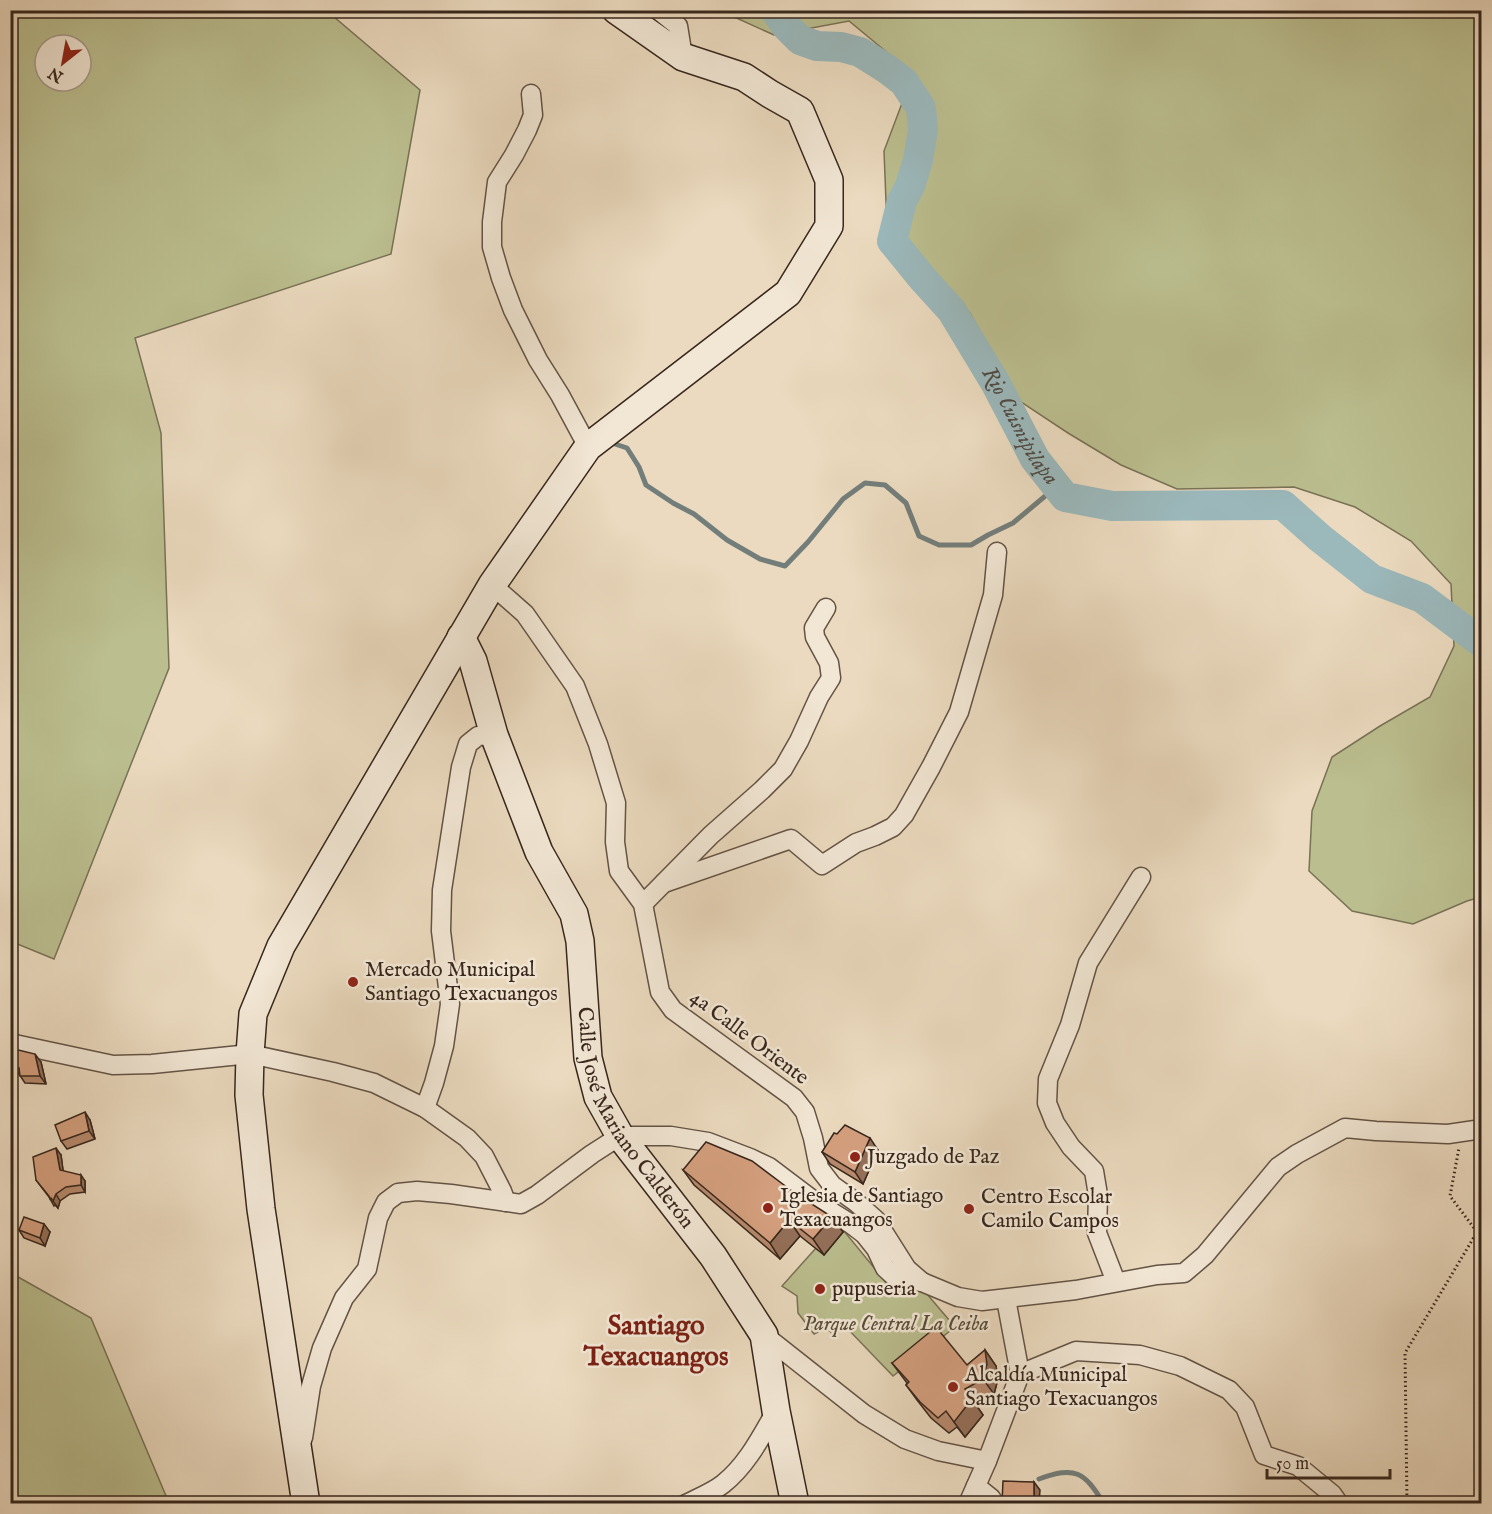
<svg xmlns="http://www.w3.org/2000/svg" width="1492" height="1514" viewBox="0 0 1492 1514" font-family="'IM FELL English',serif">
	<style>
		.green { fill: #bbbe8f; stroke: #797256; stroke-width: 1.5; fill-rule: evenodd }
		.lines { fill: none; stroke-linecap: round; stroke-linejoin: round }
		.stream { stroke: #737e7b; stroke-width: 5 }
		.river { stroke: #9bb8bb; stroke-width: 30 }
		.street-casing { stroke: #645345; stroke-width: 21 }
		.secondary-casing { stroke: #37261c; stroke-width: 30 }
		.path { stroke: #37261c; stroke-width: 3; stroke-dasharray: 1.5 3; stroke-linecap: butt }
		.street { stroke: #f2e7d5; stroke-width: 18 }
		.secondary { stroke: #f2e7d5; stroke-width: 27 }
		.wall { fill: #b6896c; stroke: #37261c; stroke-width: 1.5 }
		.shaded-wall { fill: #946f58; stroke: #37261c; stroke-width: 1.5 }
		.building { fill: #d49f7e; stroke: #37261c; stroke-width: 1.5 }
		.poi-dot { fill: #8f2418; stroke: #f2e7d5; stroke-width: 2 }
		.labels { text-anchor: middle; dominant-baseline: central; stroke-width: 5; stroke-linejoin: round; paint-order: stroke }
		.poi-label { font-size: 21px; fill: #37261c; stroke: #f2e7d5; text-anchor: start }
		.street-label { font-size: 21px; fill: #37261c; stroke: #f2e7d5 }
		.park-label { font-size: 21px; font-style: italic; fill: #584c39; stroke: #f2e7d5 }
		.water-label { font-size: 22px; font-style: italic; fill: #504a44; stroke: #f2e7d5 }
		.district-label { font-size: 27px; font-weight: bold; fill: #7a1f14; stroke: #f2e7d5 }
	</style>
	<rect width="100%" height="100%" fill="#ebdabf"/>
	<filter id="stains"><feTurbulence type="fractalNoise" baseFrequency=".00333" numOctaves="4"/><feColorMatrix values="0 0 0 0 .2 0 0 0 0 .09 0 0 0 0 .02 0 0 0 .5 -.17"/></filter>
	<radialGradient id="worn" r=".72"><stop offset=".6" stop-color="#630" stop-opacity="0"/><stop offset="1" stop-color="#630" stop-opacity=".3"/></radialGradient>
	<g class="green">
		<path d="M10 11H327L420 90 391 254 135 338 161 433 169 668 54 959 10 941ZM45 45H81V81H45Z"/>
		<path d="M721 11H1481V897L1467 901 1413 924 1352 911 1309 871 1312 811 1332 757 1380 726 1430 697 1454 646 1451 584 1411 541 1355 507 1294 487 1177 489 1121 465 1068 433 1015 398 970 313 887 227 884 151 913 74 849 21 774 35Z"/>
		<path d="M844 1231 889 1286 921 1287 955 1327 893 1376 844 1325 834 1335 826 1328 814 1334 798 1313 797 1296 782 1286 816 1248 824 1254Z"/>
		<path d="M11 1273 91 1318 169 1503H11Z"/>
	</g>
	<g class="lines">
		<g class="stream">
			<path d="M609 442 627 448 639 467 646 485 673 503 694 514 727 540 760 559 785 566 808 542 843 499 865 483 885 485 906 503 919 536 939 545H971L988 535 1013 523 1056 487"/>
			<path d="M1039 1479C1075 1466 1084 1471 1104 1504"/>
		</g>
		<path class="river" id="s1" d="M775 10 786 26 800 40 817 46 841 47 860 52 887 69 904 82 921 108 923 130 918 160 910 186 902 201 892 241 923 279 952 311 996 384 1035 459 1065 497 1112 506 1283 505 1320 538 1372 579 1422 598 1482 643"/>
		<g class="street-casing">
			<g id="street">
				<path d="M658 10 678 26 683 57"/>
				<path d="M531 94 533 115 527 130 514 155 497 182 492 222V247L501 278 513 310 538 360 560 395 588 447"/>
				<path d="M492 585 525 614 575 686 598 744 616 803 615 842 619 871 643 904 660 992 673 1010 794 1098 805 1112 813 1138 819 1168 832 1185 857 1203 876 1220 907 1269 922 1282"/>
				<path d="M664 883 791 839 822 865 856 843 875 836 893 827 904 815 931 767 959 712 993 595 997 552"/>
				<path d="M643 904 711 835 762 790 783 769 799 741 819 697 831 678 829 663 815 637 814 628 826 608"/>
				<path d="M10 1043 113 1065 152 1064 250 1054 333 1072 374 1083 425 1108 467 1138 484 1156 502 1191 506 1202"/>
				<path d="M425 1108 434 1083 444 1046 450 1004 441 931 442 890 461 767 468 744 478 736 494 735"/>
				<path d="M1116 1282 1097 1233 1098 1195 1094 1171 1071 1147 1055 1123 1047 1103 1048 1079 1070 1025 1088 963 1141 877"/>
				<path d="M764 1335 864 1414 905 1439 938 1451 987 1461"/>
				<path d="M1020 1374 1076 1351 1140 1355 1180 1366 1229 1390 1245 1407 1264 1455 1298 1466 1332 1494 1339 1504"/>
				<path d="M303 1438 311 1386 322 1348 344 1298 367 1269 378 1218 386 1202 398 1193 417 1191 451 1194 521 1204 537 1195 592 1154 620 1136H671L708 1142 750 1158 769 1167 814 1201 851 1224 864 1234 876 1249 885 1268 896 1278 922 1282 958 1297 982 1301 1076 1290 1157 1275 1184 1273 1205 1255 1278 1167 1297 1154 1345 1128 1376 1131 1448 1134 1482 1129"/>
				<path d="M976 1486 991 1498 995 1504"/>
				<path d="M686 1504C698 1498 713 1492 723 1484 747 1465 761 1437 776 1411"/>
				<path d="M968 1504 987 1461 1020 1374 1006 1299"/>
			</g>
		</g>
		<g class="secondary-casing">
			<g id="secondary">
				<path id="s2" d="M461 637 473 661 494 735 539 852 574 914 580 941 588 1058 598 1097 620 1136 713 1256 764 1335 776 1411 795 1504"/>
				<path d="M306 1504 261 1209 249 1095 250 1054 253 1014 281 946 492 585 588 447 788 293 829 226V180L800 111 770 94 744 77 683 57 616 10"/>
			</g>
		</g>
		<path class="path" d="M1407 1504 1405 1353 1477 1232 1450 1196 1459 1148"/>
		<use href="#street" class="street"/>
		<use href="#secondary" class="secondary"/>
	</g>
	<g class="wall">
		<path d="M10 1048 41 1062 46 1084 25 1083 15 1068H10Z"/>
		<path d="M90 1120 95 1139 67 1149 61 1141Z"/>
		<path d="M837 1134 878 1150 863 1184 830 1164 822 1152Z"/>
		<path d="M61 1155 63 1171 85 1181V1192L70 1194 60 1201 58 1208 55 1205 54 1206 49 1197 36 1180Z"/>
		<path d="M683 1170 843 1232 824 1255 800 1236 780 1259 694 1185Z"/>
		<path d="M19 1230 50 1232 45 1246 24 1238Z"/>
		<path d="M985 1350 996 1366 998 1379 994 1394 976 1405 983 1415 965 1437 957 1427 949 1433 931 1418 917 1400 906 1385 907 1383 892 1363 967 1365Z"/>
	</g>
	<g class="shaded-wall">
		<path d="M35 1054 41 1062 46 1084 40 1076Z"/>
		<path d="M10 1112 15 1119 12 1163 10 1160Z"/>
		<path d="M85 1112 90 1120 95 1139 89 1131Z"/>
		<path d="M870 1138 878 1150 863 1184 855 1172Z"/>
		<path d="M56 1148 61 1155 64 1177 60 1170Z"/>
		<path d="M81 1175 85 1181V1192L81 1185Z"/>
		<path d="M56 1194 60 1201 58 1208 53 1201Z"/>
		<path d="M832 1217 843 1232 824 1255 813 1239Z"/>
		<path d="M789 1220 800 1236 780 1259 770 1243Z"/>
		<path d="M44 1224 50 1232 45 1246 40 1238Z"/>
		<path d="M985 1350 996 1366 998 1379 994 1394 983 1379Z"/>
		<path d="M965 1389 983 1415 965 1437 954 1422Z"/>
		<path d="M1034 1482 1040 1490 1039 1503H1034Z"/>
	</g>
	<g class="building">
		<path d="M10 1048 35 1054 40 1076H20L19 1068 15 1069 14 1060H10Z"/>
		<path d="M85 1112 89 1131 61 1141 55 1125Z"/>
		<path d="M845 1125 870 1138 855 1172 822 1152 834 1133 837 1134Z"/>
		<path d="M706 1142 752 1161 796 1194 832 1217 813 1239 789 1220 770 1243 683 1170Z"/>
		<path d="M56 1148 60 1170 81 1175V1185L66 1187 56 1194 53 1201 51 1198 50 1199 49 1196 36 1180 33 1157Z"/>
		<path d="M24 1217 44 1224 40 1238 19 1230Z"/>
		<path d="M936 1327 967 1365 985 1350 987 1364 983 1379 965 1389 972 1399 954 1422 946 1411 938 1418 920 1402 906 1385 909 1382 892 1363Z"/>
		<path d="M1003 1481 1034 1482V1503H1002Z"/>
	</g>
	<g class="poi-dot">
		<circle cx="353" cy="982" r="6"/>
		<circle cx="855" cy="1157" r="6"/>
		<circle cx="768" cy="1208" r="6"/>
		<circle cx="969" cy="1209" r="6"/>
		<circle cx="820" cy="1289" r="6"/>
		<circle cx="953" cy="1387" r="6"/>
	</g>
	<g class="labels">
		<g class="poi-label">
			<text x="365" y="970">Mercado Municipal<tspan x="365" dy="24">Santiago Texacuangos</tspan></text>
			<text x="867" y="1157">Juzgado de Paz</text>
			<text x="780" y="1196">Iglesia de Santiago<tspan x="780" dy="24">Texacuangos</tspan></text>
			<text x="981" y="1197">Centro Escolar<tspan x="981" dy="24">Camilo Campos</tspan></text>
			<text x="832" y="1289">pupuseria</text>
			<text x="965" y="1375">Alcaldía Municipal<tspan x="965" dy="24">Santiago Texacuangos</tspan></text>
		</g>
		<g class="street-label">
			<text transform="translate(749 1038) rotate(37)">4a Calle Oriente</text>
			<text stroke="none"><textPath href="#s2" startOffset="519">Calle José Mariano Calderón</textPath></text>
		</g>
		<g class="park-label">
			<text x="896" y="1324">Parque Central La Ceiba</text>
		</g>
		<g class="water-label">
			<text stroke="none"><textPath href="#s1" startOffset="549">Rio Cuisnipilapa</textPath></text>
		</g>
		<g class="district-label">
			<text x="656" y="1327">Santiago<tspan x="656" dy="31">Texacuangos</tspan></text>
		</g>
	</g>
	<rect width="1492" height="1514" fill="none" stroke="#ebdabf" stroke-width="36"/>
	<rect x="12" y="12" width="1468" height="1490" fill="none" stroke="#37261c" stroke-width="3"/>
	<rect x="18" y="18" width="1456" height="1478" fill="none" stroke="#37261c" stroke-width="1.5"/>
	<g transform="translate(63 63) rotate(211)"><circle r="28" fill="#f2e7d5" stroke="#a79a8b" stroke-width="1.5"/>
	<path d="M0-4.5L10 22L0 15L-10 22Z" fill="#8f2418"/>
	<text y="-9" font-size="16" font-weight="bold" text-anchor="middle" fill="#37261c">N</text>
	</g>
	<path d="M1267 1469v9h123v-9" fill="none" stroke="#37261c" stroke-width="3"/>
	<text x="1276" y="1469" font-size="18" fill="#37261c" stroke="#f2e7d5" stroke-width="4.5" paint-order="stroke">50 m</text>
	<rect width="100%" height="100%" filter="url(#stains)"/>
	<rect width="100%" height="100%" fill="url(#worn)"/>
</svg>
